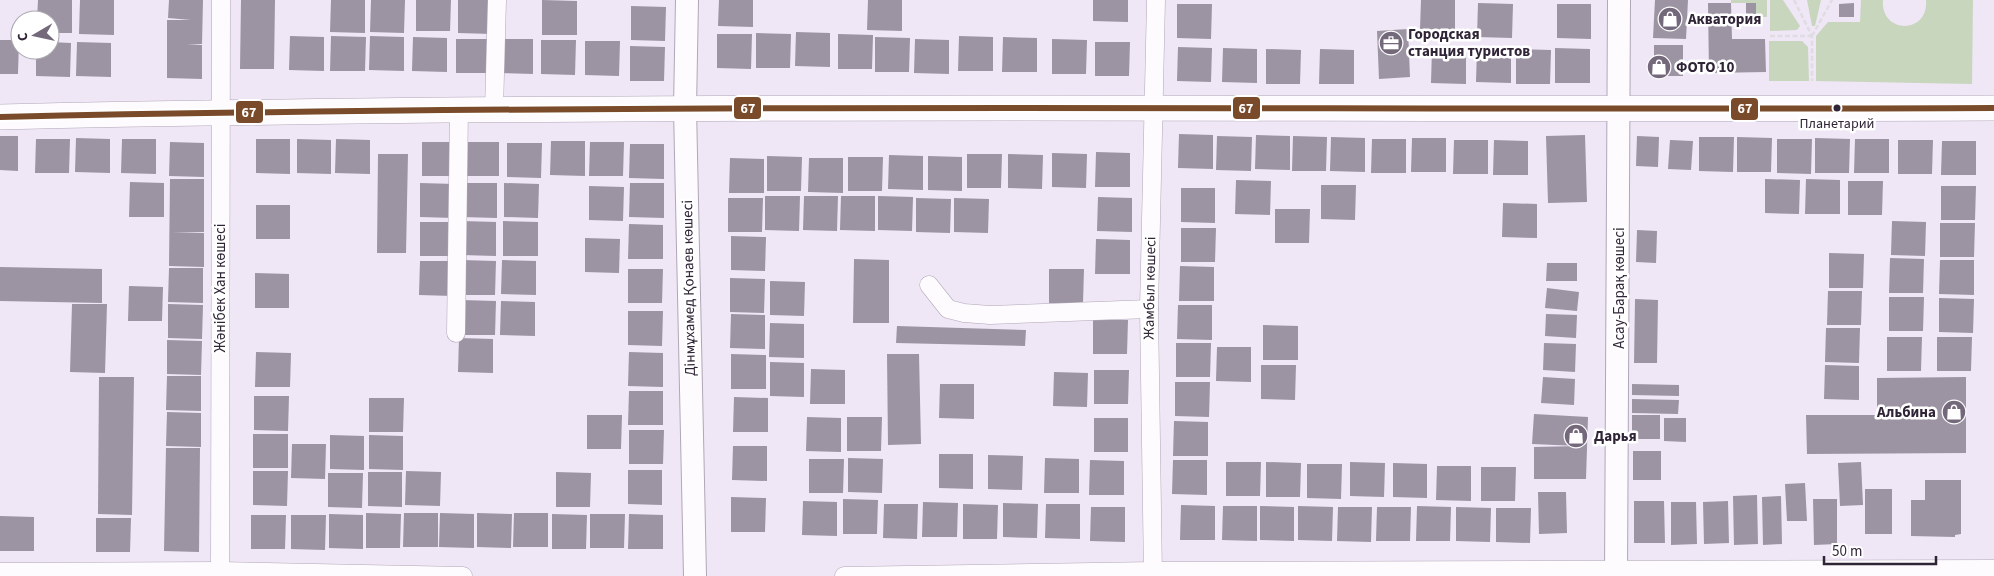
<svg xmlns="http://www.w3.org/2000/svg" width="1994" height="576" viewBox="0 0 1994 576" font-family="'Source Sans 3',sans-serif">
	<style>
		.green { fill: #c8d6bd }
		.building { fill: #9c94a3 }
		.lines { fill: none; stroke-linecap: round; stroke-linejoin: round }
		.minor-casing { stroke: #b0a7b7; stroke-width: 19 }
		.tertiary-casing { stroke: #b0a7b7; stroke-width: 24 }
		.secondary-casing { stroke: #b0a7b7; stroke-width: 26 }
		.path { stroke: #dfdce2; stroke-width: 2.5; stroke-dasharray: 5 2.5; stroke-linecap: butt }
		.minor { stroke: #fdfbfe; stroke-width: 18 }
		.tertiary { stroke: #fdfbfe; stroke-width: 22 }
		.secondary { stroke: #fdfbfe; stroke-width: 25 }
		.bus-1-casing { stroke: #fff; stroke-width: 10 }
		.bus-1 { stroke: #7a4b2a; stroke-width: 6 }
		.bus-dot { fill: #302537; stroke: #fff; stroke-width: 2 }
		.labels { text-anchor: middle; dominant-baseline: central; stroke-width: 5; stroke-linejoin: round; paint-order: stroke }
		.bus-label { font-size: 14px; fill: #302537; stroke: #fff }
		.poi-label { font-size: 15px; font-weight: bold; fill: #302537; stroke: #fff; text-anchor: start }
		.street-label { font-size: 15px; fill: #302537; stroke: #fff }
		.line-badge { stroke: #fff; stroke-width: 2 }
		.badge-label { font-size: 14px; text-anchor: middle; font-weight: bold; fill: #fff }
	</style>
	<rect width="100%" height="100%" fill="#efe6f6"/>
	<g class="green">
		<path d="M1731 0H1767V17H1756V3H1731Z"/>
		<path d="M1770 0H1783L1800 26 1797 30 1770 31Z"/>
		<path d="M1807 0H1821L1815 26H1812Z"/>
		<path d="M1861 0H1883C1880 34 1929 35 1926 0H1973L1972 84 1816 81V36L1828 22H1860Z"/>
		<path d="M1769 41H1802L1808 47 1809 81H1769Z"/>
	</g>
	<g class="building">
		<path d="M38 0H72V33H50V20H37Z"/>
		<path d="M80 0H114V35L79 34Z"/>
		<path d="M169 0H203L202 44H187L202 45V79L167 78V20H191L168 18Z"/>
		<path d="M241 0H275L274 69H240Z"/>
		<path d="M331 0H365V33L330 32Z"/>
		<path d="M371 0H405L404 33 370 32Z"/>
		<path d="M416 0H451L450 31H416Z"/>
		<path d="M458 0H493L492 34 458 33Z"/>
		<path d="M542 0 577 1V35H542Z"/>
		<path d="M719 0H753V27L718 26Z"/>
		<path d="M868 0H902V31L867 30Z"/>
		<path d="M1093 0H1128V22L1093 21Z"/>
		<path d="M1421 0H1455V30L1420 29Z"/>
		<path d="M1655 0H1688L1686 39 1653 38Z"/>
		<path d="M1478 3 1513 4 1512 38 1477 37Z"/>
		<path d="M1708 3H1731L1732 39H1765L1766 72 1709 73Z"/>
		<path d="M1746 3H1756V17L1746 16Z"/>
		<path d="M1854 3V17H1839V4Z"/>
		<path d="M1177 4H1212L1211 39 1177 38Z"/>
		<path d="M1557 4H1591V39L1557 38Z"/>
		<path d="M631 6 666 7 665 41 631 40Z"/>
		<path d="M1408 29 1410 77 1379 79 1377 31Z"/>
		<path d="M796 32 830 33V67L795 66Z"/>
		<path d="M756 33 791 34 790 68H756Z"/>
		<path d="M717 34H752L751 69 717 68Z"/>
		<path d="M838 34 873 35 872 69H838Z"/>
		<path d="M290 36 324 37V71L289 70Z"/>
		<path d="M331 36 366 37 365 71H330Z"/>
		<path d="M370 36 404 37V71L369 70Z"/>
		<path d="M959 36 993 37V71H958Z"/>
		<path d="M413 37 447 38V72L412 71Z"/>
		<path d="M875 37 910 38 909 72H875Z"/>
		<path d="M1003 37 1037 38V72H1002Z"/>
		<path d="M456 39H491L490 73H456Z"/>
		<path d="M499 39H533V74L498 73Z"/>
		<path d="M915 39 949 40V74L914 73Z"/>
		<path d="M1052 39 1087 40 1086 74H1052Z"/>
		<path d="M0 40H19L18 74H0Z"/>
		<path d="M541 40H576L575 75 541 74Z"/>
		<path d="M585 41H620L619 76 585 75Z"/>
		<path d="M50 42 71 43 70 77 36 76V50H50Z"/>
		<path d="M77 42 111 43V77L76 76Z"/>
		<path d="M1095 42H1130L1129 76H1095Z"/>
		<rect x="1654" y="45" width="29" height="31"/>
		<path d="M630 46 665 47 664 81H630Z"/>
		<path d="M1178 47 1212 48 1211 82 1177 81Z"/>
		<path d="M1223 48 1257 49V83L1222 82Z"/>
		<path d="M1477 48H1511V83L1476 82Z"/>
		<path d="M1555 48 1590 49V83H1555Z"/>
		<path d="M1266 49 1301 50 1300 84H1266Z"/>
		<path d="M1320 49 1354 50V84H1319Z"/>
		<path d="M1432 49 1466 50V84L1431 83Z"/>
		<path d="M1516 49 1551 50 1550 84H1516Z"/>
		<path d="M1179 134 1213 135V169L1178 168Z"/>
		<path d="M1256 135 1290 136V170L1255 169Z"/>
		<path d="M1585 135 1587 202 1548 203 1546 136Z"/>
		<path d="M0 136H18V171L0 170Z"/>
		<path d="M1217 136 1252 137 1251 171 1216 170Z"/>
		<path d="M1293 136 1327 137 1326 171H1292Z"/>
		<path d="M1637 136 1659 137 1658 167 1636 166Z"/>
		<path d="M1331 137 1365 138V172L1330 171Z"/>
		<path d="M1699 137H1734L1733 172 1699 171Z"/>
		<path d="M1737 137 1772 138 1771 172H1737Z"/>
		<path d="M76 138 110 139V173L75 172Z"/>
		<path d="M1412 138H1446V172H1411Z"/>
		<path d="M1815 138 1850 139 1849 173H1815Z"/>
		<path d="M36 139H70L69 173H35Z"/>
		<path d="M122 139H156V174L121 173Z"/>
		<path d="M256 139H290V174L256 173Z"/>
		<path d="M297 139 331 140V174L297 173Z"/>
		<path d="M336 139 370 140V174L335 173Z"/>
		<path d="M1372 139H1406V173H1371Z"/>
		<path d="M1777 139H1812L1811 174 1777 173Z"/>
		<path d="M1855 139H1889V173H1854Z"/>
		<path d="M1454 140H1488V174H1453Z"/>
		<path d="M1494 140 1528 141V175H1493Z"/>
		<path d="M1670 140 1693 141 1691 170 1668 169Z"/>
		<path d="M1898 140H1933L1932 174H1898Z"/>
		<path d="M551 141H585V176L550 175Z"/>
		<path d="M1942 141H1976V175H1941Z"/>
		<path d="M170 142 204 143V177L169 176Z"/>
		<path d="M422 142H457L456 176H422Z"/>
		<path d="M465 142H499V176H464Z"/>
		<path d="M590 142H624L623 176H589Z"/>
		<path d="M507 143H542L541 178 507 177Z"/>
		<path d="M630 144H664V179L629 178Z"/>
		<path d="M1096 152 1130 153V187H1095Z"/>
		<path d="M1052 153 1087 154 1086 188 1052 187Z"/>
		<path d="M378 154H408L406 253H377Z"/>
		<path d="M967 154H1002L1001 188H967Z"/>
		<path d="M1008 154 1043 155 1042 189 1008 188Z"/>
		<path d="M889 155 923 156V190L888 189Z"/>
		<path d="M767 156 802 157 801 191H767Z"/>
		<path d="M928 156 962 157V191L928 190Z"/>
		<path d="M848 157H883L882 191H848Z"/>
		<path d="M730 158 764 159V193H729Z"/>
		<path d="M809 158H843V193L808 192Z"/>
		<path d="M170 179H204V232H172L204 233V267L169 266Z"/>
		<path d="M1765 179 1800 180 1799 214 1765 213Z"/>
		<path d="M1806 179 1840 180V214H1805Z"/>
		<path d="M1236 180 1271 181 1270 215 1235 214Z"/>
		<path d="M1848 181H1883L1882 215H1848Z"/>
		<path d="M130 182 164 183V217H129Z"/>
		<path d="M420 183 455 184 454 218 420 217Z"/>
		<path d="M463 183H497V218L462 217Z"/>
		<path d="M504 183 539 184 538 218 504 217Z"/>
		<path d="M630 183H664V218L629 217Z"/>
		<path d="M1321 185H1356L1355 220 1321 219Z"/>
		<path d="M589 186 624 187 623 221 589 220Z"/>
		<path d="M1941 186H1976L1975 220H1941Z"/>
		<path d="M1181 188H1215V223L1181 222Z"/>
		<path d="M765 196H800L799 231 765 230Z"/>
		<path d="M804 196H838L837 231 803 230Z"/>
		<path d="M841 196H875V231L840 230Z"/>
		<path d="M878 196 913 197 912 231 878 230Z"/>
		<path d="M1098 197 1132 198V232L1097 231Z"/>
		<path d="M728 198H763L762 232H728Z"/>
		<path d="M916 198 951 199 950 233 916 232Z"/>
		<path d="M954 198 989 199 988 233 954 232Z"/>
		<path d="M1503 203 1537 204V238L1502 237Z"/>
		<rect x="256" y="205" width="34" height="34"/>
		<path d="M1275 209H1310L1309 243H1275Z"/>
		<path d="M462 221 496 222V256L461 255Z"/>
		<path d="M503 221 538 222V256H503Z"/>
		<path d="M1892 221 1926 222 1925 256 1891 255Z"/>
		<path d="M420 222H455L454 256H420Z"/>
		<path d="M1940 223H1975L1974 257H1940Z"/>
		<path d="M629 224 663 225V259H628Z"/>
		<path d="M1181 228H1216L1215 262H1181Z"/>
		<path d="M1637 230 1657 231 1656 263 1636 262Z"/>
		<path d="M731 236 766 237 765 271 731 270Z"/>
		<path d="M585 238 620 239 619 273 585 272Z"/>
		<path d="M1096 239 1130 240V274H1095Z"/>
		<path d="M1829 253 1864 254 1863 288H1829Z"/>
		<path d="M1890 258 1924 259 1923 293H1889Z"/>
		<path d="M854 259 889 260V323H853Z"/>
		<path d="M461 260 496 261 495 295H461Z"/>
		<path d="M502 260 536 261V295L501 294Z"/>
		<path d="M1940 260H1974V295L1939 294Z"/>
		<path d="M420 261H454L453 296 419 295Z"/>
		<path d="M1547 263H1577V281H1546Z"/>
		<path d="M1180 266 1214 267V301H1179Z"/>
		<path d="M0 267 102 269V303L0 301Z"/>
		<path d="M169 268H203V303L168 302Z"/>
		<path d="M628 269H663L662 303H628Z"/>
		<path d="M1049 269H1084L1083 303H1049Z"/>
		<path d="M255 273 289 274V308H255Z"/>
		<path d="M730 278 765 279 764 313 730 312Z"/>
		<path d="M770 281 805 282 804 316 770 315Z"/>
		<path d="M129 286 163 287 162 321H128Z"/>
		<path d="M1547 288 1579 292 1577 311 1545 308Z"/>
		<path d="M1828 291H1862L1861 325H1827Z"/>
		<path d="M1889 297H1924L1923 331H1889Z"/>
		<path d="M1939 298 1974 299 1973 333 1939 332Z"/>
		<path d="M1635 299 1658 300 1657 363H1634Z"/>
		<path d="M461 300 496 301 495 335H461Z"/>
		<path d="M501 301 535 302V336L500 335Z"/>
		<path d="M72 304H107L105 373 70 372Z"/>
		<path d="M168 304 203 305 202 339 168 338Z"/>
		<path d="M1178 305H1212V340L1177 339Z"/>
		<path d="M628 311H663L662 346 628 345Z"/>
		<path d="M731 314 765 315V349L730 348Z"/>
		<path d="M1546 314 1577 315 1576 338 1545 336Z"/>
		<path d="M1093 320H1128L1127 354H1093Z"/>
		<path d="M770 323 804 324V358L769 357Z"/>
		<path d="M1263 325 1298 326V360H1263Z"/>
		<path d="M897 326 1026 330 1025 346 896 343Z"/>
		<path d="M1826 328H1860L1859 363 1825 362Z"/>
		<path d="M1887 337H1922L1921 371H1887Z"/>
		<path d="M1937 337H1972L1971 371H1937Z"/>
		<path d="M459 338 493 339V373L458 372Z"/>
		<path d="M167 340 202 341 201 375 167 374Z"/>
		<path d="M1176 343H1211L1210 377H1176Z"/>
		<path d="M1544 343 1576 344 1575 372 1543 370Z"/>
		<path d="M1217 347H1251V382L1216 381Z"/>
		<path d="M256 352 291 353 290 387H255Z"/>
		<path d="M629 352 663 353V387L628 386Z"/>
		<path d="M731 354 766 355V389H731Z"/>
		<path d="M887 354H919L921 444 888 445Z"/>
		<path d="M770 362 804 363V397L770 396Z"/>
		<path d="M1261 365H1296L1295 400 1261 399Z"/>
		<path d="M1825 365 1859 366V400L1824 399Z"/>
		<path d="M811 369 845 370V404H810Z"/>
		<path d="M1094 370H1129L1128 404H1094Z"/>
		<path d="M1054 372 1088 373 1087 407 1053 406Z"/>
		<path d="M167 376H201V411L166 410Z"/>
		<path d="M99 377H134L132 515 98 514Z"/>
		<path d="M1543 377 1575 379 1574 405 1541 403Z"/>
		<path d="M1966 377V453L1807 454 1806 415H1877V378Z"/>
		<path d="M1175 382H1210L1209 417 1175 416Z"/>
		<path d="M940 384H974V419L939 418Z"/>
		<path d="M1632 384 1679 385V396L1632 395Z"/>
		<path d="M629 391H663V425H628Z"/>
		<path d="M254 396H289L288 431 254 430Z"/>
		<path d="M734 397 768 398V432H733Z"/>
		<path d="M369 398H404L403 432H369Z"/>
		<path d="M1632 399 1679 400 1678 414 1632 413Z"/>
		<path d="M167 412 201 413V447L166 446Z"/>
		<path d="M1534 414 1588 417 1586 479H1534V447L1579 446 1532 444Z"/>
		<path d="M587 415H622L621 449H587Z"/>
		<rect x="1632" y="415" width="28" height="24"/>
		<path d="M807 417 841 418V452L806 451Z"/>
		<path d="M847 417H882L881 451H847Z"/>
		<rect x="1094" y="418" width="34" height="34"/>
		<path d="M1664 418H1686V442L1664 441Z"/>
		<path d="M1174 421 1208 422V456H1173Z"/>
		<path d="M629 430H664L663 464H629Z"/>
		<rect x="253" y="434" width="35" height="34"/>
		<path d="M330 435 364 436V470L330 469Z"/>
		<path d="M369 435 403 436V470L369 469Z"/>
		<path d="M292 444H326L325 479 291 478Z"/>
		<path d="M733 446H767V481L732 480Z"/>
		<path d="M166 448H200L199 552 164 551Z"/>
		<rect x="1633" y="451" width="28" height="29"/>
		<path d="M939 454H973V489L939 488Z"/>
		<path d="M988 455 1023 456 1022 490 988 489Z"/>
		<path d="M848 458 883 459 882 493 848 492Z"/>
		<path d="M1045 458 1079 459V493H1044Z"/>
		<path d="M809 459H844L843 493H809Z"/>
		<path d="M1090 460 1124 461V495H1089Z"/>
		<path d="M1173 460H1207V495L1172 494Z"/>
		<path d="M1226 462H1261L1260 496H1226Z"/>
		<path d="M1266 462 1301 463 1300 497H1266Z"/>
		<path d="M1350 462 1385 463 1384 497 1350 496Z"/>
		<path d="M1861 462 1863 505 1840 506 1838 463Z"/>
		<path d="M1393 463 1427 464V498L1393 497Z"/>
		<path d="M1307 464H1342L1341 499 1307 498Z"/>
		<path d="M1437 466H1471V501L1436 500Z"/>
		<path d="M1481 467H1516L1515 501H1481Z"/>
		<path d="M628 470H662V505L628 504Z"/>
		<path d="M253 471H288L287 506 253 505Z"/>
		<path d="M406 471 441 472 440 506 405 505Z"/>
		<path d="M368 472H402V507L368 506Z"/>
		<path d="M556 472 591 473 590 507H556Z"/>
		<path d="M328 473H363L362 508 328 507Z"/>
		<path d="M1925 480H1961V534L1955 535V537L1911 536V500H1925Z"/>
		<path d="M1805 483 1807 521H1787L1785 484Z"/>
		<rect x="1865" y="489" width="27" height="45"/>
		<path d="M1538 492H1566L1567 533 1539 534Z"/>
		<path d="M1757 495 1758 544 1734 545 1733 496Z"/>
		<path d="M1781 496 1782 544 1763 545 1762 497Z"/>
		<path d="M731 497 766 498 765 532H731Z"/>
		<path d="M843 499 878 500 877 534H843Z"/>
		<path d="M1813 499H1837V544L1814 545Z"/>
		<path d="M803 501 837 502V536L802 535Z"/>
		<path d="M1634 501H1664L1665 543H1634Z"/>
		<path d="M1728 501 1729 543 1704 544 1703 502Z"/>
		<path d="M923 502 958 503 957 537H922Z"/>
		<path d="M1671 502H1696L1697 544 1671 545Z"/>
		<path d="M1003 503 1038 504 1037 538 1003 537Z"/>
		<path d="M884 504H918L917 539 883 538Z"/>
		<path d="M963 504 998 505 997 539H963Z"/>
		<path d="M1046 504H1080V539L1045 538Z"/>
		<path d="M1181 505 1215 506V540H1180Z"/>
		<path d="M1223 506H1257V541L1222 540Z"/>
		<path d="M1260 506 1294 507V541L1260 540Z"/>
		<path d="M1298 506 1333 507 1332 541 1298 540Z"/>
		<path d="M1417 506 1451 507 1450 541H1416Z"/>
		<path d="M1091 507H1125V542L1090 541Z"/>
		<path d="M1338 507H1372L1371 542 1337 541Z"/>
		<path d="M1377 507H1411L1410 541H1376Z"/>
		<path d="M1456 507 1491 508 1490 542 1456 541Z"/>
		<path d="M1496 508H1531L1530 543 1496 542Z"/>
		<path d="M366 513 401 514 400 548H366Z"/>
		<path d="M404 513H438V547H403Z"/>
		<path d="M440 513 474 514V548L439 547Z"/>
		<path d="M477 513 512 514 511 548 477 547Z"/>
		<path d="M514 513H548V547H513Z"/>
		<path d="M329 514 363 515V549L329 548Z"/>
		<path d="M552 514 587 515 586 549H552Z"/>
		<path d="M590 514H625L624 548H590Z"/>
		<path d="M629 514 663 515V549H628Z"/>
		<path d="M251 515H286L285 549H251Z"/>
		<path d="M291 515H326L325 550 291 549Z"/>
		<path d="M0 516 34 517V551H0Z"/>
		<path d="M96 518H131L130 552H96Z"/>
	</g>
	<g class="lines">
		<g class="minor-casing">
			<g id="minor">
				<path d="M494 110 497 0"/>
				<path d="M929 285 948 309 964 313 990 315 1149 309"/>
				<path d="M456 333 459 110"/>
				<path d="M0 572 220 571 463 576"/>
				<path d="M220 576 221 0"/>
				<path d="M844 576 1153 571 1994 569"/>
				<path d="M1153 576 1149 309 1156 0"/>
			</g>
		</g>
		<g class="tertiary-casing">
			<g id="tertiary">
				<path d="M687 0 685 108 695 576"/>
				<path d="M1616 576 1619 0"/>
			</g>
		</g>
		<g class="secondary-casing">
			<path id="secondary" d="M0 117C665 102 1329 111 1994 108"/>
		</g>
		<g class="path">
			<path d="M1794 0 1812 36V81"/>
			<path d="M1770 36H1812"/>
			<path d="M1812 36 1832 0"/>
		</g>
		<use href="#minor" class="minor"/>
		<use href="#tertiary" class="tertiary"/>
		<use href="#secondary" class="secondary"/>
		<g class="bus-1-casing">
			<path id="bus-1" d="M0 117C665 102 1329 111 1994 108"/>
		</g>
		<use href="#bus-1" class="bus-1"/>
	</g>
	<defs>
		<g id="shop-disc" transform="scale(1.25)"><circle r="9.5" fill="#73697a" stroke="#fff"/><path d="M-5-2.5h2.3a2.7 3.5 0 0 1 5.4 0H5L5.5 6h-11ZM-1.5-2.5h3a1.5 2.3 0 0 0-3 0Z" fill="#fff"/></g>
		<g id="office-disc" transform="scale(1.25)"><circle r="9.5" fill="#73697a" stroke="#fff"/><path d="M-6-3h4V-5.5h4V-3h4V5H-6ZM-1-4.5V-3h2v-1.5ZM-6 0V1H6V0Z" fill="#fff"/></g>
	</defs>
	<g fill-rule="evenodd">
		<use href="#shop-disc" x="1670" y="19"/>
		<use href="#office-disc" x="1391" y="43"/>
		<use href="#shop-disc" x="1659" y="67"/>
		<use href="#shop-disc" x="1954" y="412"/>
		<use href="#shop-disc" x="1576" y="436"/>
	</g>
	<circle class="bus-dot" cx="1837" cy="108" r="4.5"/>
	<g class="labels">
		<g class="bus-label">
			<text x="1837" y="124">Планетарий</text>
		</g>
		<g class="poi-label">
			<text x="1688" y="19">Акватория</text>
			<text x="1408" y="34">Городская<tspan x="1408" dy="17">станция туристов</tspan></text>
			<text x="1676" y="67">ФОТО 10</text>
			<text x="1936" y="412" text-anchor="end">Альбина</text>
			<text x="1594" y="436">Дарья</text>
		</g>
		<g class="street-label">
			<text transform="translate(220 288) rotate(-90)">Жәнібек Хан көшесі</text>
			<text transform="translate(689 288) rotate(-91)">Дінмұхамед Қонаев көшесі</text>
			<text transform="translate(1150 288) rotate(-89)">Жамбыл көшесі</text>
			<text transform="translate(1619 288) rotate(-90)">Асау-Барақ көшесі</text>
		</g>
	</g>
	<g class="line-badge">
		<rect x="1232" y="96" width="29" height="24" rx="5" fill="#7a4b2a"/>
		<rect x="733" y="96" width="29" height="24" rx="5" fill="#7a4b2a"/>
		<rect x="1730" y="97" width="29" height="24" rx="5" fill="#7a4b2a"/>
		<rect x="235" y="100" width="29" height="24" rx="5" fill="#7a4b2a"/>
	</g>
	<g class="badge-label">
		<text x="1246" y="113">67</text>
		<text x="748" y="113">67</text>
		<text x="1745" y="113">67</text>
		<text x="249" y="117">67</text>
	</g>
	<g transform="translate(35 35) rotate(261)"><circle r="24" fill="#ffffff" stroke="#aca8af"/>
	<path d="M0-4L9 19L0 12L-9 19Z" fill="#73697a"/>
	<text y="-8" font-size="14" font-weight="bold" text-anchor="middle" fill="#302537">С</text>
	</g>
	<path d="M1824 556v8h112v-8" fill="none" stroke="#302537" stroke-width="2.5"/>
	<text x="1832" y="556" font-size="15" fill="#302537" stroke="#ffffff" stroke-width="4" paint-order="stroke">50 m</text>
</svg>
